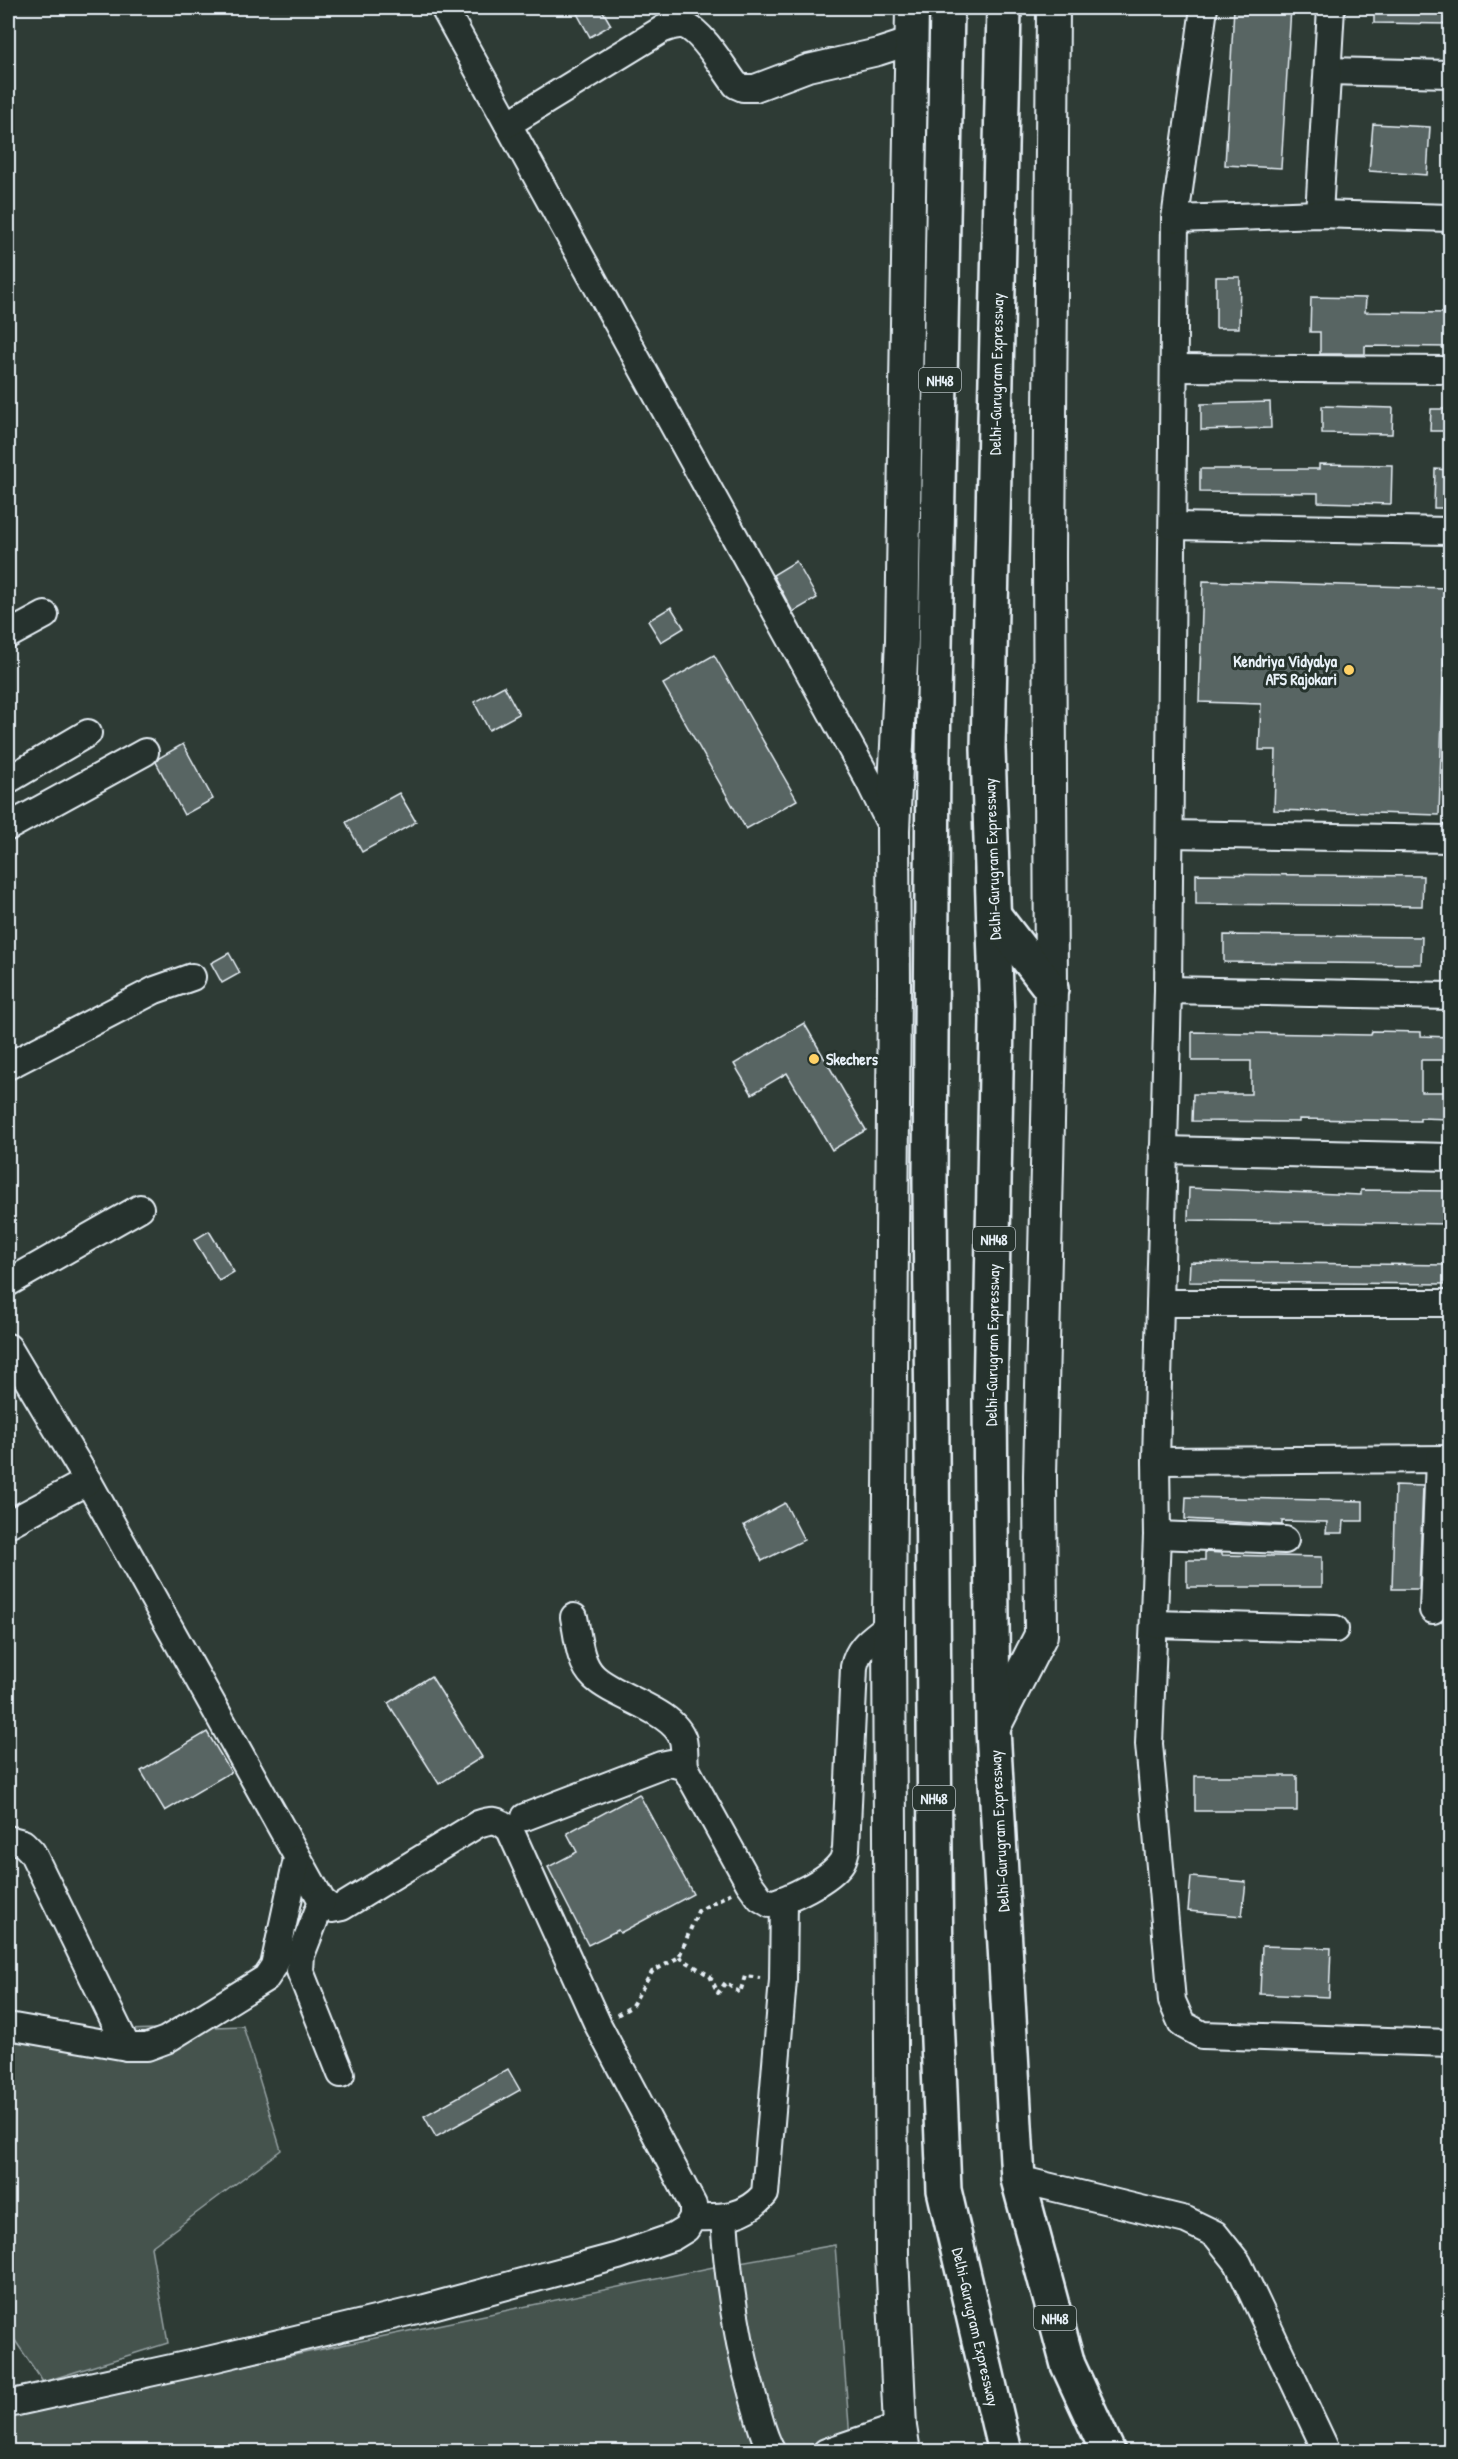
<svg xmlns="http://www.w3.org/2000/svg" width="1458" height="2459" viewBox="0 0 1458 2459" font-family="'Patrick Hand',sans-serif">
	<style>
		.green { fill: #45524e; stroke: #96a2a3; stroke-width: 1.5 }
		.building { fill: #596563; stroke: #e8f1f8; stroke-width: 1.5 }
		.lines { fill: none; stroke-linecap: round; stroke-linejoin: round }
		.minor-casing { stroke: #e8f1f8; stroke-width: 30 }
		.major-casing { stroke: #e8f1f8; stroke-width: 36 }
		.highway-casing { stroke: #e8f1f8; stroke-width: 38 }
		.path { stroke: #e8f1f8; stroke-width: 4; stroke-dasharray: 4.5 4.5; stroke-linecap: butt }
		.minor { stroke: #26332d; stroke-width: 26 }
		.major { stroke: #26332d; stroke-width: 32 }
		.highway { stroke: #26332d; stroke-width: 33 }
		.poi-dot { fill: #ffd166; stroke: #26332d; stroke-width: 2 }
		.labels { text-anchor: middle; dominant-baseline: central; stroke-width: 6; stroke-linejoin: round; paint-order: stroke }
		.shield { fill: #26332d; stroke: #aeb8bb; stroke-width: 1.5 }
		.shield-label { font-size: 15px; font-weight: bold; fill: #e8f1f8 }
		.street-label { font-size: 16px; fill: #e8f1f8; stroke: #26332d }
		.poi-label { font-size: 16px; font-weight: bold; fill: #e8f1f8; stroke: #26332d; text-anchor: end }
	</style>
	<rect width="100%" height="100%" fill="#2e3b35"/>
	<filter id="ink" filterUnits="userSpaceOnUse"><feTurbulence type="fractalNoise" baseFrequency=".0167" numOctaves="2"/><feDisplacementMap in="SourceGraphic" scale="12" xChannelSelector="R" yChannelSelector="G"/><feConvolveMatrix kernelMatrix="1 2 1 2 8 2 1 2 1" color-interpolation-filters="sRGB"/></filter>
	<g filter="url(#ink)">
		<g class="green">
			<path d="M243 2026 281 2150 151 2247 168 2343 43 2382 8 2330V2034Z"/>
			<path d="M835 2245 851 2451 8 2452V2415L723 2265Z"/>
		</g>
		<g class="building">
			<path d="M574 8H601L611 25 590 37Z"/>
			<path d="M1234 8H1291L1281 168 1225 165Z"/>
			<path d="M1374 8H1450V24L1374 23Z"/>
			<path d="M1373 124 1430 127 1427 175 1369 171Z"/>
			<path d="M1216 277H1240L1239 328H1216Z"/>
			<path d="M1311 297 1366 298 1365 312 1450 313V347L1365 346V354H1320V332H1310Z"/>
			<path d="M1270 402 1271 428 1201 430V404Z"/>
			<path d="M1322 406 1393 408 1392 434 1322 433Z"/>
			<path d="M1431 409H1450V431H1430Z"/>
			<path d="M1319 464 1392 465 1391 504 1318 502V493L1200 492V469H1319Z"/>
			<path d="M1435 469 1450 470V508H1434Z"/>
			<path d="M796 561 817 598 793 612 773 575Z"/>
			<path d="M1203 581 1446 588 1439 815 1274 810 1276 750H1259L1261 704 1199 702Z"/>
			<path d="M671 607 684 628 661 642 648 621Z"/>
			<path d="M714 655 797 800 746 829 663 684Z"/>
			<path d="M504 686 519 714 489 730 474 702Z"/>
			<path d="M183 744 213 799 184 815 156 762 159 758Z"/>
			<path d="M399 793 416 822 362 852 346 822Z"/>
			<path d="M1196 874 1423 876 1422 906 1196 904Z"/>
			<path d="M1224 935 1422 937 1421 964 1224 962Z"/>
			<path d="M229 953 240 973 222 983 211 963Z"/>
			<path d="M804 1023 866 1130 832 1150 787 1073 752 1094 734 1064Z"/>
			<path d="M1372 1031 1421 1032V1036L1450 1037V1060H1421V1092H1450V1119L1420 1118V1121L1299 1119V1122L1192 1121 1193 1094H1251V1061H1192V1032L1371 1035Z"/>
			<path d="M1189 1188 1361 1195V1190L1450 1191V1224L1188 1220Z"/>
			<path d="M209 1231 234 1272 219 1281 194 1240Z"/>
			<path d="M1190 1262 1450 1265V1284L1189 1282Z"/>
			<path d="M1395 1485 1423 1486 1419 1589H1392Z"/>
			<path d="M1186 1497 1363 1501V1521H1344L1343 1533H1326L1327 1522 1282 1521V1525L1185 1519Z"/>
			<path d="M785 1503 804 1540 762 1561 744 1525Z"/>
			<path d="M1205 1552 1222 1553V1555L1322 1557V1587H1187V1560H1205Z"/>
			<path d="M431 1676 482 1757 439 1784 388 1703Z"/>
			<path d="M207 1732 231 1772 165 1811 141 1771Z"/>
			<rect x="1195" y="1776" width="102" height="35"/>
			<path d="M639 1794 693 1894 620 1933 618 1930 588 1945 548 1867 577 1852 567 1833Z"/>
			<path d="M1191 1877 1246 1882 1242 1916 1188 1911Z"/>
			<path d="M1262 1946 1331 1948 1329 1997 1260 1994Z"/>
			<path d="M508 2069 520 2090 436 2137 424 2116Z"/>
		</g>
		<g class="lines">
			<g class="minor-casing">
				<g id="minor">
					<path d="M444 8 869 781 893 830"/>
					<path d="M1204 8 1175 219 1168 990 1156 1461 1157 1535 1149 1744 1172 2001 1182 2024 1202 2035 1450 2043"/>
					<path d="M1328 71 1450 74"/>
					<path d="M508 124 663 29C670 27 678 23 686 26 703 33 724 69 736 85L743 88H755L808 68 878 52 912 41"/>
					<path d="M1319 214 1331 8"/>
					<path d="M1175 219 1319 214 1450 218"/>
					<path d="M1174 368 1450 370"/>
					<path d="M1173 526 1450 531"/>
					<path d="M8 635 45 615"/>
					<path d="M8 780 88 733"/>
					<path d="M8 827 145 752"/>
					<path d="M1170 834 1450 839"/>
					<path d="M1168 990 1450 996"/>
					<path d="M8 1066 155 990 192 977"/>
					<path d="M1163 1150 1450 1157"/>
					<path d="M8 1283 140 1208"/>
					<path d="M1160 1303H1450"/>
					<path d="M8 1347 88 1481 322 1901 332 1909 342 1907 478 1824C493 1819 498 1819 510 1830L598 2025 693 2205V2217L686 2229 673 2237 618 2256 425 2308 208 2360 8 2404"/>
					<path d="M1156 1461 1450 1459"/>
					<path d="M8 1524 88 1481"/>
					<path d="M1157 1535 1285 1540"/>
					<path d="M1433 1610 1439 1460"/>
					<path d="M574 1617C578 1637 579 1663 594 1677 616 1698 674 1710 683 1740 685 1748 684 1759 685 1767"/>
					<path d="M1154 1624 1335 1629"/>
					<path d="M525 1817 661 1765 671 1763 685 1767 749 1883 760 1898 770 1904C790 1899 829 1880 841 1863 844 1859 845 1853 846 1849L854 1667C858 1646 873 1638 889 1625"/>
					<path d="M8 1839 23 1843 32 1852 127 2047"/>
					<path d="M322 1901 301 1955 300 1971 341 2074"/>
					<path d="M8 2026 127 2047H147L166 2040 266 1978 274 1966 297 1859"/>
					<path d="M1018 2179 1186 2220 1215 2234 1238 2263 1327 2452"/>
					<path d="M693 2217C723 2218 744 2218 765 2194L783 1980 784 1900"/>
					<path d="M724 2218C728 2281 737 2343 755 2404 760 2420 763 2437 772 2452"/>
					<path d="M826 2452 900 2427"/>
				</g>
			</g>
			<g class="major-casing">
				<g id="major">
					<path d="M993 1729 1041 1635 1040 1476 1051 989 1049 557 1053 8"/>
					<path d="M904 2452 900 2427 892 2255 889 1625 894 983 893 830 902 640 912 8"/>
				</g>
			</g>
			<g class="highway-casing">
				<g id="highway">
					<path d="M947 8 933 753 930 1182 936 1991 944 2190 1005 2452"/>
					<path d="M1004 8 988 749 997 1019 990 1402 993 1729 1018 2179 1068 2365 1108 2452"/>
					<path d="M994 915 1051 989"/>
				</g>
			</g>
			<g class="path">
				<path d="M679 1957 710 1976 718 1993 726 1982 740 1993 745 1976 760 1978"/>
				<path d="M617 2015 631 2007 652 1972 679 1957 698 1911 731 1893"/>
			</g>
			<use href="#minor" class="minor"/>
			<use href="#major" class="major"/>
			<use href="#highway" class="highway"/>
		</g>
	</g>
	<g class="poi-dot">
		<circle cx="1349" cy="670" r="6"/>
		<circle cx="814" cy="1059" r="6"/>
	</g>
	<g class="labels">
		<g class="shield">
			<rect x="919" y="368" width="42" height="24" rx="4.5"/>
			<rect x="973" y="1227" width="42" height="24" rx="4.5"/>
			<rect x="913" y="1786" width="42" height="24" rx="4.5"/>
			<rect x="1034" y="2306" width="42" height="24" rx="4.5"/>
		</g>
		<g class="shield-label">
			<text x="940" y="380">NH48</text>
			<text x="994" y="1239">NH48</text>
			<text x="934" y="1798">NH48</text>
			<text x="1055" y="2318">NH48</text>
		</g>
		<g class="street-label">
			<text transform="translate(996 374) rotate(-89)">Delhi-Gurugram Expressway</text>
			<text transform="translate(992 859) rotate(-92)">Delhi-Gurugram Expressway</text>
			<text transform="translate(992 1345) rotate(-89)">Delhi-Gurugram Expressway</text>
			<text transform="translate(999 1831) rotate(-93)">Delhi-Gurugram Expressway</text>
			<text transform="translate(976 2327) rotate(77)">Delhi-Gurugram Expressway</text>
		</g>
		<g class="poi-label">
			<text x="1337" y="661">Kendriya Vidyalya<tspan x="1337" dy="18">AFS Rajokari</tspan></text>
			<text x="826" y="1059" text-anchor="start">Skechers</text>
		</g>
	</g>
	<rect width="1458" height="2459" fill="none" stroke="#26332d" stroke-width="30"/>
	<rect x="15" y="15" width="1428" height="2429" fill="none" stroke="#e8f1f8" stroke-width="2" filter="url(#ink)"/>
</svg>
